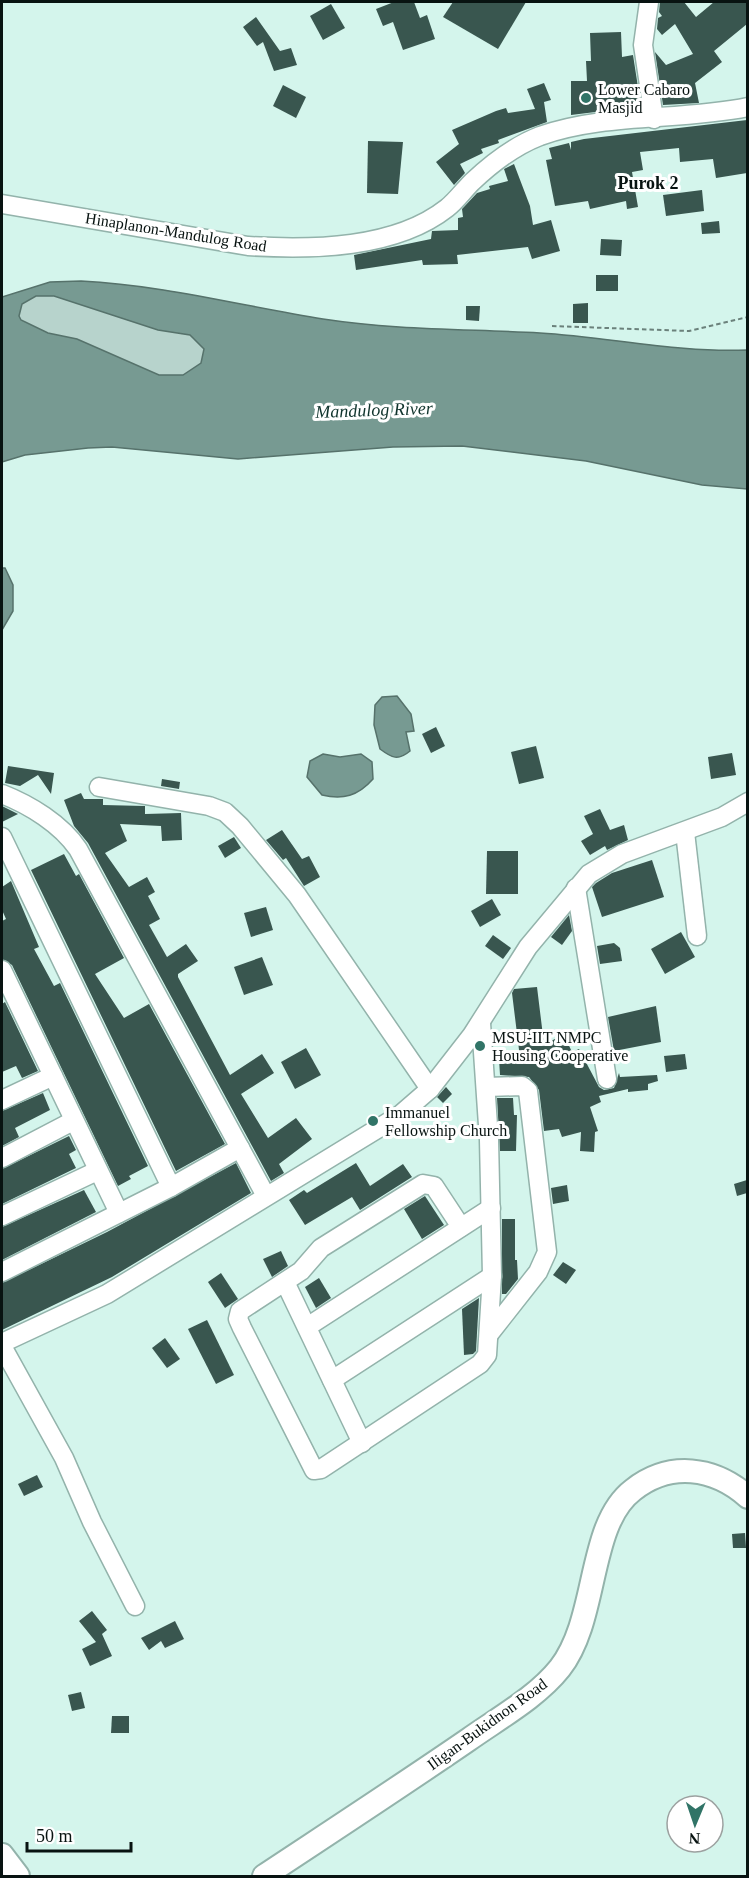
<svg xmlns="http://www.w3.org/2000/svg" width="749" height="1878" viewBox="0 0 749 1878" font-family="Georgia,serif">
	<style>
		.green { fill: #b7d3cc }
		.water { fill: #779a92; stroke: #56726b; stroke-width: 1.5; fill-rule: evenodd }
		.building { fill: #39564f }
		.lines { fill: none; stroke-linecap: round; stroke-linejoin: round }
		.minor-casing { stroke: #93b3ab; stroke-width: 21 }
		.major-casing { stroke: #93b3ab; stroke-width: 26 }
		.path { stroke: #6b817b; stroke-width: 2; stroke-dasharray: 4.5 3; stroke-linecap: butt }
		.minor { stroke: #fff; stroke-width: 18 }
		.major { stroke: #fff; stroke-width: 22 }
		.poi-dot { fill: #317467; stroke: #fff; stroke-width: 2 }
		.labels { text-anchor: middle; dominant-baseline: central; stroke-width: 6; stroke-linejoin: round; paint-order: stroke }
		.poi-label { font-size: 16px; fill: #081311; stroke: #fff; text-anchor: start }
		.street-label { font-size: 16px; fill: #081311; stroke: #fff }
		.neighbourhood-label { font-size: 18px; font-weight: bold; fill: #081311; stroke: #fff }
		.water-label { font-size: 18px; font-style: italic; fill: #10342d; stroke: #fff }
	</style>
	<rect width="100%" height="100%" fill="#d4f5ec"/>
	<path class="green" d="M36 296H54L158 330 190 335 204 349 201 363 183 375H159L77 339 48 333 21 320 19 316 22 304Z"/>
	<g class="water">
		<path d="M81 281C163 285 242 306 323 319 395 330 467 329 540 333 609 337 678 353 747 350V489L702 485 586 461 462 446 393 447 238 459 112 447 88 448 25 455 2 462V297L50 282ZM36 296H54L158 330 190 335 204 349 201 363 183 375H159L77 339 48 333 21 320 19 316 22 304Z"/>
		<path d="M2 568H5L13 585V611L2 630Z"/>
		<path d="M397 696 411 714 414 731 406 732 410 751C398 761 392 758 380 749L374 725 375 705 382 697Z"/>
		<path d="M323 754 340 757 361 754 372 762 373 779C358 796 343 800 322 795L307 777 310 761Z"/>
	</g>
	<g class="building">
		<path d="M394 2H414L420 18 427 15 435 39 403 50 393 22 383 26 376 9Z"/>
		<path d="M453 2H526L498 49 443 17Z"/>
		<path d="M660 2H684L696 17 714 2H747V24L714 51 722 62 695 83 699 103 663 105 655 52 666 65 693 54 675 24 662 35 657 29 658 18 662 16 659 12Z"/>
		<path d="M331 4 345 28 323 40 310 16Z"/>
		<path d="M256 17 280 51 291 48 297 65 274 71 263 42 257 46 243 27Z"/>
		<path d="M621 32 622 57 633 55 640 100 627 103 628 108 571 115V81H587L586 61H591L590 33Z"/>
		<path d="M544 83 551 100 544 102 547 122 498 140 499 143 481 149 483 153 460 164 465 173 454 185 436 162 459 144 452 130 496 111 506 108 508 113 535 109 527 89Z"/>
		<path d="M283 85 306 97 296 118 273 106Z"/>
		<path d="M747 120V173L716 178 713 159 680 162 679 148 640 152 643 170 632 172 638 207 627 209 626 201 590 209 588 201 555 206 546 160 552 159 549 148 569 143 571 150V142L584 139Z"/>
		<path d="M368 141 403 142 398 194 367 193Z"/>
		<path d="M514 164 530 206 533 225 551 220 560 251 532 259 528 247 457 255 458 264 423 265 422 260 356 270 354 255 431 239 432 231 458 230V218L463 217 462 209 477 193 490 189 489 186 508 181 504 169Z"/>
		<path d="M702 190 704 211 666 216 663 195Z"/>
		<path d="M719 221 720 233 702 234 701 223Z"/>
		<path d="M601 239 622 240 621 256 600 255Z"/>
		<rect x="596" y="275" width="22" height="16"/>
		<path d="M588 303V323H573V304Z"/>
		<path d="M466 306H480L479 321 466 320Z"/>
		<path d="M436 727 445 746 431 753 422 734Z"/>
		<path d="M536 746 544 778 519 784 511 752Z"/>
		<path d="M732 753 736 775 711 779 708 757Z"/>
		<path d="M8 766 54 773 51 794 38 775 20 786 5 783Z"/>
		<path d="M162 779 180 782 179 789 161 786Z"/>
		<path d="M81 793 84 799H103V805L145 806V814L181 813 182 840 162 841 161 826 120 824 127 841 105 853 129 887 147 877 155 892 148 896 160 919 149 925 167 957 186 944 198 961 178 974V977L230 1075 262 1054 274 1073 241 1094 268 1138 296 1118 312 1139 279 1164 284 1173 271 1181 88 843 74 826 64 800Z"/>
		<path d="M2 806 18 814 2 822Z"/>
		<path d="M600 809 610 830 624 825 628 840 607 850 605 846 590 855 581 841 593 834 584 816Z"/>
		<path d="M282 830 302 859 309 856 320 877 304 886 286 858 283 860 266 840Z"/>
		<path d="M234 837 241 848 225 858 218 846Z"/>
		<path d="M487 851H518V894H486Z"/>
		<path d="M64 854 76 876 79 874 124 958 95 974 124 1018 149 1004 225 1144 176 1171 31 870Z"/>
		<path d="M652 860 664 897 602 917 592 887 596 883 612 873Z"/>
		<path d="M11 881 39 947 34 949 54 986 60 983 148 1166 129 1176 131 1179 118 1186 12 965 2 959V921L6 919 2 910V887Z"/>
		<path d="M492 899 501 915 480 927 471 911Z"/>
		<path d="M266 907 273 930 251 937 244 913Z"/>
		<path d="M569 915 572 931 562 945 551 937Z"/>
		<path d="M681 932 695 957 665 974 651 949Z"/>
		<path d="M493 935 511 948 503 959 485 946Z"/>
		<path d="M614 943 620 948 622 961 600 964 597 946Z"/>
		<path d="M262 957 273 985 244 995 234 967Z"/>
		<path d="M537 987 544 1044 564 1035 572 1052 579 1049 599 1087 604 1090 614 1088 619 1073 620 1077 657 1075 658 1081 648 1084V1090L628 1092V1089L599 1096 601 1102 590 1107 598 1131 595 1132 594 1152 580 1151 581 1132 562 1137 559 1129 544 1131 539 1090 529 1077 500 1075 499 1059 520 1058 512 993 514 989Z"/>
		<path d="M5 1002 38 1071 22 1078 16 1066 2 1072V1004Z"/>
		<path d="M656 1006 661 1042 614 1051 608 1017Z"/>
		<path d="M306 1048 321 1075 295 1089 281 1062Z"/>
		<path d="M685 1054 687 1069 666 1072 664 1056Z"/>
		<path d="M446 1087 452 1094 443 1103 437 1097Z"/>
		<path d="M43 1093 50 1110 15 1128 19 1137 2 1146V1111Z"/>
		<path d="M497 1098H513L514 1115H517L516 1151H500Z"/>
		<path d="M69 1136 76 1150 69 1154 76 1168 2 1204V1169Z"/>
		<path d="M236 1163 251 1193 112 1277 2 1330V1283L107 1232Z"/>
		<path d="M356 1163 370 1186 403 1164 412 1177 360 1210 352 1197 305 1225 289 1200 304 1190 307 1193Z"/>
		<path d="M747 1180V1193L737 1196 734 1184Z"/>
		<path d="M567 1185 569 1201 553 1204 551 1188Z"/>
		<path d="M84 1190 96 1212 2 1260V1227Z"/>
		<path d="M425 1196 444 1225 422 1239 404 1209Z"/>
		<path d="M502 1219H515V1260H517L518 1279 506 1294H502Z"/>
		<path d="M281 1251 288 1266 272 1277 263 1259Z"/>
		<path d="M563 1262 576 1270 566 1284 553 1275Z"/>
		<path d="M221 1273 238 1299 225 1308 208 1282Z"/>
		<path d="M319 1278 331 1298 316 1308 305 1287Z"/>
		<path d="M479 1298 476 1351 473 1354 464 1355 462 1309Z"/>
		<path d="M207 1320 234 1375 216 1384 188 1329Z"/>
		<path d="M165 1338 180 1359 167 1368 152 1348Z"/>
		<path d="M37 1475 43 1487 24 1496 18 1484Z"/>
		<path d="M745 1533 746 1548H733L732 1534Z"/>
		<path d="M92 1611 107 1630 102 1634 112 1656 90 1666 82 1649 96 1642 79 1621Z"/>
		<path d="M175 1621 184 1639 165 1648 161 1641 149 1650 141 1638Z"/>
		<path d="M81 1692 85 1708 72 1711 68 1695Z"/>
		<path d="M112 1716H129V1733H111Z"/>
	</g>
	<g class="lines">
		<g class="minor-casing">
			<g id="minor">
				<path d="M649 2 643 45 654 119"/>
				<path d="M2 204 248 246C311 250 395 249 447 208 456 201 463 191 472 182 492 163 514 146 540 136 605 113 680 121 748 107"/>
				<path d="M99 787 209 806 225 812 240 826 297 895 430 1089"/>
				<path d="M2 794C30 805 61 824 78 849L266 1196"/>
				<path d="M685 832 697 936"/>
				<path d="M2 837 171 1187"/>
				<path d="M576 888 607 1079"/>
				<path d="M2 970 119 1213"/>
				<path d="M486 1087 522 1086 528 1091 547 1252 538 1272 490 1333"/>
				<path d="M2 1100 53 1076"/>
				<path d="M2 1158 73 1121"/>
				<path d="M2 1216 97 1171"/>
				<path d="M461 1227 434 1186 423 1184 321 1248 301 1271 240 1311 238 1319 242 1328 314 1470 321 1469 480 1364 487 1355 492 1276 489 1140 481 1023"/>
				<path d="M2 1272 171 1187 240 1148"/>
				<path d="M285 1282 362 1443"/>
				<path d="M307 1327 491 1208"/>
				<path d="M2 1343 107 1294 400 1115 430 1089 472 1035 528 947 589 874 622 854 722 817 748 802"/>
				<path d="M2 1346 64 1458 92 1522 135 1606"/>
				<path d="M332 1380 492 1276"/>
			</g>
		</g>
		<g class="major-casing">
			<g id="major">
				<path d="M2 1855 18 1876"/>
				<path d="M264 1876C332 1831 401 1786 468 1740 499 1718 537 1697 560 1668 599 1618 587 1525 633 1490 670 1461 714 1467 748 1497"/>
			</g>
		</g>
		<path class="path" d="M552 326 689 331 748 317"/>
		<use href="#minor" class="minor"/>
		<use href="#major" class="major"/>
	</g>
	<g class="poi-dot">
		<circle cx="586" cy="98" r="6"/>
		<circle cx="480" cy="1046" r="6"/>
		<circle cx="373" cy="1121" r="6"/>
	</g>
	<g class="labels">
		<g class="poi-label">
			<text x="598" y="89">Lower Cabaro<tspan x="598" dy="18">Masjid</tspan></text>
			<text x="492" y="1037">MSU-IIT NMPC<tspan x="492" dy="18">Housing Cooperative</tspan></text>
			<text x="385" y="1112">Immanuel<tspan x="385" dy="18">Fellowship Church</tspan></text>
		</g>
		<g class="street-label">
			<text transform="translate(176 232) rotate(9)">Hinaplanon-Mandulog Road</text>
			<text transform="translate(487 1724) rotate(-36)">Iligan-Bukidnon Road</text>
		</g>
		<g class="neighbourhood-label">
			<text x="648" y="183">Purok 2</text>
		</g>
		<g class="water-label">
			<text transform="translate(374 410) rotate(-2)">Mandulog River</text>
		</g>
	</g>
	<rect width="749" height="1878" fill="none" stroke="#081311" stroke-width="6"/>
	<g transform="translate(695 1824) rotate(182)"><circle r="28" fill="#ffffff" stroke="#9ca1a0" stroke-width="1.5"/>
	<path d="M0-4.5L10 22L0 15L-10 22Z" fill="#317467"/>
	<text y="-9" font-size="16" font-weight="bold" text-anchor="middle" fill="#081311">N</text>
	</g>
	<path d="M27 1842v9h104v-9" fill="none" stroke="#081311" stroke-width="3"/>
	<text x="36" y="1842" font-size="18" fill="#081311" stroke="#ffffff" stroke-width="4.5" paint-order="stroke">50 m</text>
</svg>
